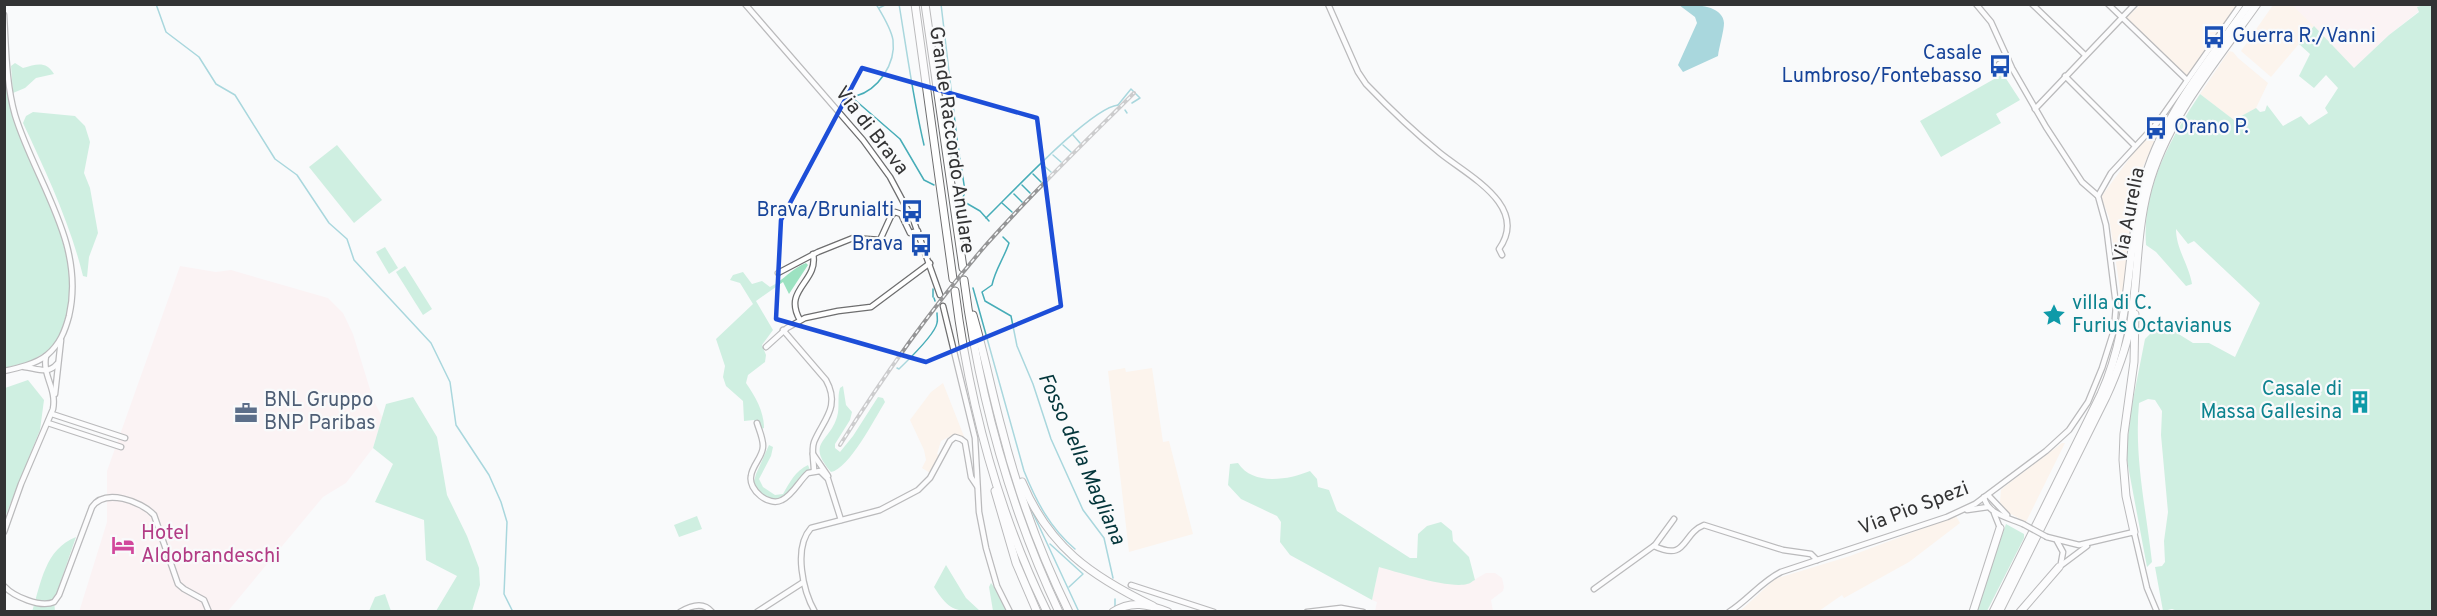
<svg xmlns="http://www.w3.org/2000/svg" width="2437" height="616" viewBox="0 0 2437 616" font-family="Overpass,sans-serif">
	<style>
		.commercial { fill: #fcebec }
		.industrial { fill: #feeddb }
		.green { fill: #9ce2c1 }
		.water { fill: #47adb8 }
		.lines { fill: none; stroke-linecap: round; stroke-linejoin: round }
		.stream { stroke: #47adb8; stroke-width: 1.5 }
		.minor-casing { stroke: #6e6e6f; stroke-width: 7 }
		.highway-casing { stroke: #6e6e6f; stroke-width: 9 }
		.minor { stroke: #fff; stroke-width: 4.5 }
		.highway { stroke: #fff; stroke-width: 7 }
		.rail-casing { stroke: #959596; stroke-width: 4 }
		.rail { stroke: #f9fafb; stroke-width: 1.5; stroke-dasharray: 4.5; stroke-linecap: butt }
		.minor-bridge-casing { stroke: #6e6e6f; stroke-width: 7; stroke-linecap: butt }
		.minor-bridge { stroke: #fff; stroke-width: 4.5 }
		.marked { fill: none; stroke: #1d4ed8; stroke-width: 4.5; stroke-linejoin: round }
		.labels { text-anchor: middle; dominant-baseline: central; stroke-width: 4.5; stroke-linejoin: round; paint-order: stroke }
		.transit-label { font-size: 20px; fill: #164399; stroke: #f9fafb; text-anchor: end }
		.street-label { font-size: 20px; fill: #333334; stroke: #f9fafb }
		.culture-label { font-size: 20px; fill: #0d838f; stroke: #f9fafb; text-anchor: start }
		.service-label { font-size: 20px; fill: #4e5e75; stroke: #f9fafb; text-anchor: start }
		.hotel-label { font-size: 20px; fill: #b23c85; stroke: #f9fafb; text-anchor: start }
		.water-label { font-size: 21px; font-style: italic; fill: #04363b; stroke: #f9fafb }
	</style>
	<rect width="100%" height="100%" fill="#f9fafb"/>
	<g class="commercial">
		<path d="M2292 5H2424L2417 7 2419 11 2389 35 2354 68Z"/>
		<path d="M180 266 216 272 231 270 328 298 343 313 353 334 373 399 382 417 373 448 346 483 323 497 228 611 79 612 107 522V471Z"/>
		<path d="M1379 566 1426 580 1467 584 1486 573H1495L1502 578 1504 587 1503 591 1491 600 1493 611H1375L1377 602 1372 600Z"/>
	</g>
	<g class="industrial">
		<path d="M2140 5H2241L2190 75 2187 76 2126 18Z"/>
		<path d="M2273 5H2292L2314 26 2271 77 2241 51Z"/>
		<path d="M2229 51 2233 52 2238 58 2268 83 2256 108 2234 120 2200 94Z"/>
		<path d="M2163 123 2143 167 2122 302 2109 217 2101 197 2135 151Z"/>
		<path d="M1125 368 1126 372 1152 368 1163 442 1169 441 1193 534 1129 552 1108 371Z"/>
		<path d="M943 383 965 439 955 434 941 441 937 454 940 456 930 473 922 468 926 460 924 450 910 420 931 392Z"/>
		<path d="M2062 443H2065L2026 522 2007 512 2000 502 2001 490 2004 487Z"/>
		<path d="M1956 516 1960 523 1909 562 1844 598 1842 595 1819 611 1739 612 1775 579 1850 556Z"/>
	</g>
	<g class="green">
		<path d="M2424 5H2432V611L2180 612 2172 609 2163 611 2155 567 2162 566 2165 562 2164 541 2168 512 2161 435 2162 411 2155 400 2148 399 2139 403C2134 457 2146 509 2152 562L2147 567 2126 455 2131 410 2145 339 2161 323 2193 343H2209L2235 357 2260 303 2194 241 2188 244 2176 229C2176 249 2189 265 2192 284L2186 286 2156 252 2146 245C2142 189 2170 139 2200 94L2234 120 2256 108 2260 112 2265 111 2267 105 2283 126 2301 116 2309 125 2328 113 2325 108 2338 88 2326 75 2314 88 2299 76 2310 54 2299 44 2314 26 2354 68 2389 35 2419 12 2417 7Z"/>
		<path d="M4 48 12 113 59 229 67 258 72 296 58 341 49 350 31 361 5 368Z"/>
		<path d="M15 63 23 68C37 64 46 61 54 74L36 78 25 88 13 93 11 66Z"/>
		<path d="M2003 74 2020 100 1996 114 2001 123 1941 157 1920 121Z"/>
		<path d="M33 112 75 116 85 126 90 142 84 173 90 188 98 233 89 257 87 277 83 276C70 223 46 172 23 123L26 116Z"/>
		<path d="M337 145 382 200 354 223 309 167Z"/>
		<path d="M385 247 398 268 389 274 376 252Z"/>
		<path d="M806 263 808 265 789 294 783 282 756 301 773 330 762 345 766 355 765 362 748 375 746 383C755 396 764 411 764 428L761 429 754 420 744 421 743 401 726 386 723 377 725 366 716 339 753 304 740 283 730 280 733 275 743 272 752 284 762 281 770 287C784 280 792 268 806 263Z"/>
		<path d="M405 266 432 309 423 315 396 272Z"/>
		<path d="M28 380 44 400 40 430 5 517V388Z"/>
		<path d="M843 386 846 405 852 412 850 420 835 444V448L840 452 853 436 878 397 883 398 885 402C875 418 849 469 831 472 806 442 829 443 837 417 840 408 837 397 840 388Z"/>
		<path d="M413 397 437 437 447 495 467 536 479 568 480 585 472 611H436L457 576 426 560 424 520 375 502 393 464 373 448 386 404Z"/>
		<path d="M769 445 773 447 771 456 759 479 763 487 775 495 783 494C790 482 795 471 808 465L810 470C789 482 781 521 753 485L756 474Z"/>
		<path d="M1238 463C1253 486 1288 480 1310 471L1317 479 1318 487 1329 490 1337 511 1410 558H1417L1418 534 1427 526 1441 522 1452 531 1453 541 1469 557 1475 580C1472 581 1470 584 1467 584 1450 589 1397 572 1379 567L1372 600 1290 555 1280 542 1281 522 1277 516 1241 499 1228 485 1230 464Z"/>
		<path d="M697 516 702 529 679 537 674 525Z"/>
		<path d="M2006 524 2024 534V538L1987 611 1975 612Z"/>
		<path d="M76 537 54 601 55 611 32 612C41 583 45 549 76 537Z"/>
		<path d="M946 565 966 598 980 611C954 612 948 609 934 587Z"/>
		<path d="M991 583 1000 595 1007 611H993L989 587Z"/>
		<path d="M385 594 391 611H369L375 597Z"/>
	</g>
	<path class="water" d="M1679 5C1691 4 1723 4 1724 23 1724 31 1719 47 1718 56L1683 72 1678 65 1697 23 1695 17Z"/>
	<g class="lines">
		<g class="stream">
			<path d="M156 4 166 32 199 57 216 84 235 95 275 159 297 175 329 223 347 239 354 260 431 343 450 382 456 425 489 475 501 502 507 522 504 594 513 612"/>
			<path d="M876 4C882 14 891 28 893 40 896 64 878 90 856 96L855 100 900 139 924 180 934 185"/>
			<path d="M899 4C907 52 913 99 924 145"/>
			<path d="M941 4 957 139 965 191 962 201"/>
			<path d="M879 8 887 4"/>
			<path d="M1118 105 1131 89 1140 98 1132 103"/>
			<path d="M1125 110 1127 113"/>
			<path d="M1073 135 1080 143"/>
			<path d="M1063 145 1071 152"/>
			<path d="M1053 155 1061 162"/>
			<path d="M1043 165 1051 172"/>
			<path d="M1033 174 1041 182"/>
			<path d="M1022 185 1030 193"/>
			<path d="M1014 194 1022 202"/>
			<path d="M961 200 980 211 989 221"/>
			<path d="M1002 203 1012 212"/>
			<path d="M986 218C1010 195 1090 108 1118 105"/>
			<path d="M1003 237 1009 243C1004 258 995 270 992 285L982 292 985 301 1011 316 1017 346 1033 384 1051 439 1083 510 1104 538 1113 578"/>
			<path d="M973 288 1024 471C1036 501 1050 528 1075 549"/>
			<path d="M933 289V297"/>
			<path d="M934 298 935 301"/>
			<path d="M897 368 899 369C908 360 935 335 937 323 938 320 937 317 937 313"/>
			<path d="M1032 511 1079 612"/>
			<path d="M1050 544 1083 574 1069 587"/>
			<path d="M1115 608V599"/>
		</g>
		<g class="minor-casing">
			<g id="minor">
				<path d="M745 4 863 140 890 177 914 222 940 295"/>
				<path d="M1328 4 1358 72 1366 84C1389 108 1414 132 1440 153 1467 175 1530 206 1499 249L1502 255"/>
				<path d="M2032 4 2085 55"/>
				<path d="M2108 4 2187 80"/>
				<path d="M4 15C6 47 6 84 15 115 35 181 86 243 69 316 65 331 60 344 47 355 36 364 18 368 4 371"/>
				<path d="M1999 64 2008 59"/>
				<path d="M2065 76 2135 146"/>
				<path d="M2035 109 2135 4"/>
				<path d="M2098 196 2111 173 2158 122 2241 4"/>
				<path d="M778 273 818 252 853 238 880 240 891 216 895 212 901 214 910 233 918 231"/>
				<path d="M943 306 975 438 979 512 986 548 997 586 1010 612"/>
				<path d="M800 320C782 289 819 282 813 254"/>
				<path d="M783 330 826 380C841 407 823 420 814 442 811 450 814 462 814 471"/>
				<path d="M766 347 787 328 805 318 838 311 871 307 930 263"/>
				<path d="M24 367C36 368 48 375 57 364"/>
				<path d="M55 394 61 340"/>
				<path d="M52 414 125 438"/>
				<path d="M48 423 121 447"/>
				<path d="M757 423C759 430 763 438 763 446 763 457 752 465 751 476 748 490 769 507 782 500 793 495 799 481 808 473L820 471 828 479 841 520"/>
				<path d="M813 454 828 476"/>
				<path d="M1988 495 2007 515"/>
				<path d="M1984 497C1987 514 2009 518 2023 524"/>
				<path d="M1967 510 1988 507"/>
				<path d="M1994 513 2000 528"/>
				<path d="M4 532 21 484 53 409C57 388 42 376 46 356"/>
				<path d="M2047 537 2079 545 2134 532 2147 588 2157 612"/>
				<path d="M2057 541 2063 552 2061 563"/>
				<path d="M1654 546C1688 562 1681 534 1704 525L1783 550 1811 554 1817 560"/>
				<path d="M2059 567 2087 546"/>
				<path d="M1131 585 1214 612"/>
				<path d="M4 586C14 597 41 608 54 602L59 595 92 507C105 488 141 501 154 515L178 584 184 589 204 600 209 612"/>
				<path d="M1594 589 1655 545 1674 519"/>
				<path d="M680 612C690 606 703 601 712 612"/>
				<path d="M757 612 802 583"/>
				<path d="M815 612C803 591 793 548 811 528L880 510 918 490 930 478 950 441 955 437 961 439 965 442 971 477 977 486"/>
				<path d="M1307 612 1341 608 1363 612"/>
				<path d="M1729 612C1748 600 1761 582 1781 572L1947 517 1975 504 2046 451 2069 430 2088 402 2102 368 2114 330 2116 305 2106 225 2098 196 2082 182 2046 127 2012 68 1991 22 1976 4"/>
			</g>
		</g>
		<g class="highway-casing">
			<g id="highway">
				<path d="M915 4 953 279"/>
				<path d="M925 4 963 268"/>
				<path d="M964 280C979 395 1009 506 1059 612"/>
				<path d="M955 291C969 401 998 512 1047 612"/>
				<path d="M973 315C984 352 991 389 1001 426 1017 490 1040 553 1069 612"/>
				<path d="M1022 482C1049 547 1091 576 1153 606"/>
				<path d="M995 491 1016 563 1037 612"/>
				<path d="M2134 532 2126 496 2123 460 2124 434 2134 362 2135 314"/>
				<path d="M1113 612C1131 600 1148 604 1168 612"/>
				<path d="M1973 612 2000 528"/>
				<path d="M1993 612 2101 394C2132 326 2125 259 2142 189 2159 119 2208 62 2249 4"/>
				<path d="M1999 612 2106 397C2116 375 2125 352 2130 328 2138 282 2136 233 2148 188 2167 118 2216 62 2257 4"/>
				<path d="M2020 612 2059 567"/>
			</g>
		</g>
		<use href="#minor" class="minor"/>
		<use href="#highway" class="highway"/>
		<g class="rail-casing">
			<path id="rail" d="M840 445C884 375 931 309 985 246 1032 193 1084 143 1134 93"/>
		</g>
		<use href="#rail" class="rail"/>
		<g class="minor-bridge-casing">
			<path id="minor-bridge" d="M2023 524 2047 537"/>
		</g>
		<use href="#minor-bridge" class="minor-bridge"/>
	</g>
	<path d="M0 0H2437V616H0ZM862 68 1037 118 1061 306 926 362 776 319 781 220Z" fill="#f9fafb" fill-opacity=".55" fill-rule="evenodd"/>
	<path class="marked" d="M862 68 1037 118 1061 306 926 362 776 319 781 220Z"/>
	<defs>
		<g id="bus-bare" transform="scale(1.8)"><path d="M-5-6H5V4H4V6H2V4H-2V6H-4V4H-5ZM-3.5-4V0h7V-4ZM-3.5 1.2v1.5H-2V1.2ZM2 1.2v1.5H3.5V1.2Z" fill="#1a4fb4" stroke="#f9fafb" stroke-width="2.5" paint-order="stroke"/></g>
		<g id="sight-bare" transform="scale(1.8)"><path d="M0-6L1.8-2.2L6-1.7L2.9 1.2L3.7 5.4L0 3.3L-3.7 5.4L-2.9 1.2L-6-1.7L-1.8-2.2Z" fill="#0f9aa8" stroke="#f9fafb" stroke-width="2.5" paint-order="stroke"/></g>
		<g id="building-bare" transform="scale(1.8)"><path d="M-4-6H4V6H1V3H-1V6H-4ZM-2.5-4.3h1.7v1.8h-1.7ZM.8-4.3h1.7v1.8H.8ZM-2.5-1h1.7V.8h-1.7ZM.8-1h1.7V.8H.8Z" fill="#0f9aa8" stroke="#f9fafb" stroke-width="2.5" paint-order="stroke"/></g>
		<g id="office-bare" transform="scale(1.8)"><path d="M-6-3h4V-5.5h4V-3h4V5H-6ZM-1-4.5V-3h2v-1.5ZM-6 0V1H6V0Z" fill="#5c6f8a" stroke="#f9fafb" stroke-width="2.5" paint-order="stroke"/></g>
		<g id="hotel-bare" transform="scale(1.8)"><path d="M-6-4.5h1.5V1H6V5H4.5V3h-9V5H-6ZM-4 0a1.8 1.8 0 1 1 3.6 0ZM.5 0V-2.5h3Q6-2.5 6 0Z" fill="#d1479c" stroke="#f9fafb" stroke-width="2.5" paint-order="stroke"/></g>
	</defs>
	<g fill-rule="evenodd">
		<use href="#bus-bare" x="2214" y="37"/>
		<use href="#bus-bare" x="2000" y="66"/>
		<use href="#bus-bare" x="2156" y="128"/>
		<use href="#bus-bare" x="912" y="211"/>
		<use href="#bus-bare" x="921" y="245"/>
		<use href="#sight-bare" x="2054" y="315"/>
		<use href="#building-bare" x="2360" y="402"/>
		<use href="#office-bare" x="246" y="413"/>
		<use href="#hotel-bare" x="123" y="545"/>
	</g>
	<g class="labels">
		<g class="transit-label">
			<text x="2232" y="37" text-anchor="start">Guerra R./Vanni</text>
			<text x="1982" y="54">Casale<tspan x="1982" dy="23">Lumbroso/Fontebasso</tspan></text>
			<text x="2174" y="128" text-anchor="start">Orano P.</text>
			<text x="894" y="211">Brava/Brunialti</text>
			<text x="903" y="245">Brava</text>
		</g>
		<g class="street-label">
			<text transform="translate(871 131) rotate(52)">Via di Brava</text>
			<text transform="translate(951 140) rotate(82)">Grande Raccordo Anulare</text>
			<text transform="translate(2130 215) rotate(-79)">Via Aurelia</text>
			<text transform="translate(1914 509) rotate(-21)">Via Pio Spezi</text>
		</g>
		<g class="culture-label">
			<text x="2072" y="304">villa di C.<tspan x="2072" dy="23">Furius Octavianus</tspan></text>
			<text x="2342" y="390" text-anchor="end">Casale di<tspan x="2342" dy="23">Massa Gallesina</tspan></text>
		</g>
		<g class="service-label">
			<text x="264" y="401">BNL Gruppo<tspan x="264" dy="23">BNP Paribas</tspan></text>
		</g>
		<g class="hotel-label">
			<text x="141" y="534">Hotel<tspan x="141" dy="23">Aldobrandeschi</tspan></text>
		</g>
		<g class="water-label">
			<text transform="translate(1081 459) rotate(66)">Fosso della Magliana</text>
		</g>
	</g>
	<rect width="2437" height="616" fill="none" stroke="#333334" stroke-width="12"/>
</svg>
